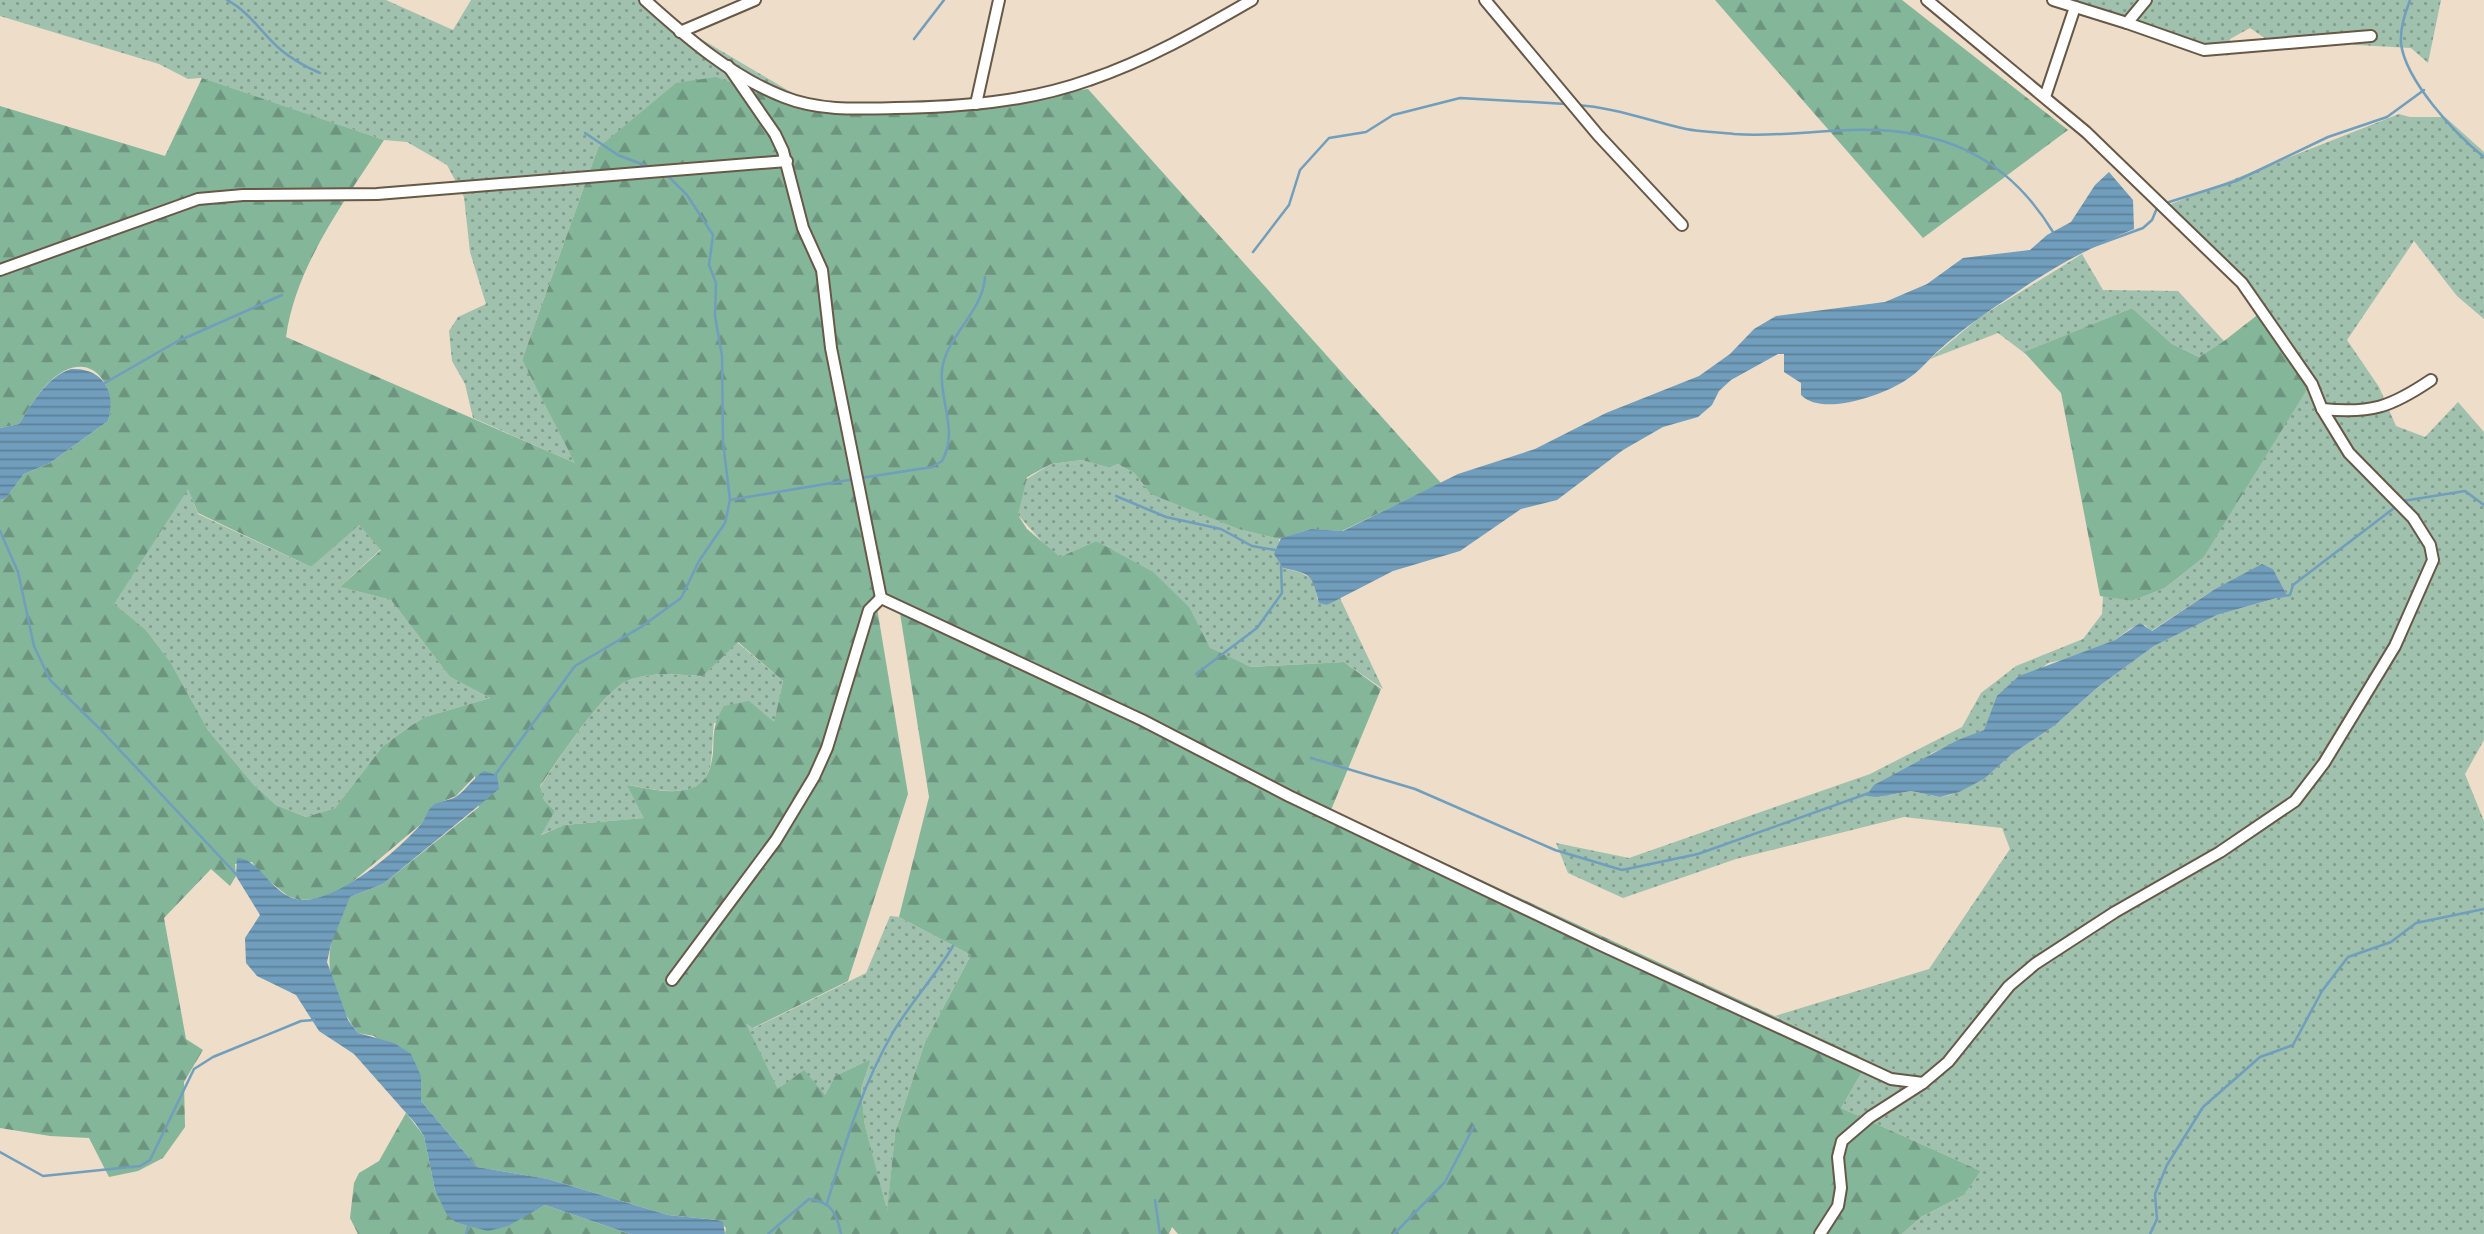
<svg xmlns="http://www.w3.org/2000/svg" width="2484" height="1234" viewBox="0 0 2484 1234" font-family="Mulish,sans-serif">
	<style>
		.grass { fill: url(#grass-dots); fill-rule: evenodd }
		.forest { fill: url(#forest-firs); fill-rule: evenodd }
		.water { fill: url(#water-rules) }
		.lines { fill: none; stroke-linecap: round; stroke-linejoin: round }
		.stream { stroke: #709ebc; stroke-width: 2.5 }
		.street-casing { stroke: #675948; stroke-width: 14 }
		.street { stroke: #fff; stroke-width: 10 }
	</style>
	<defs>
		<pattern id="grass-dots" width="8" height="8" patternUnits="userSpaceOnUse" patternTransform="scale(1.75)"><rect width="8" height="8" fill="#9fc1ad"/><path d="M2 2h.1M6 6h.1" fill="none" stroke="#829d8d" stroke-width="1.8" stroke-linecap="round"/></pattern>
		<pattern id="forest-firs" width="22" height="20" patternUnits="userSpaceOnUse" patternTransform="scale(1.75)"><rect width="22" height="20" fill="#84b69a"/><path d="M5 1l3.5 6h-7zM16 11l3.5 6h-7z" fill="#6d947e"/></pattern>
		<pattern id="water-rules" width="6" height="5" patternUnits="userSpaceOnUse" patternTransform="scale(1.75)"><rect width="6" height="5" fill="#709ebc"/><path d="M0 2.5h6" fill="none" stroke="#5d8199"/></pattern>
	</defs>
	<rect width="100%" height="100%" fill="#edddc9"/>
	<g class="grass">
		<path d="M0 0H386L453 30 471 0H653L696 36 811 104 598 148 522 360 577 464 473 418 465 384 452 361 449 331 458 317 486 304 470 252 464 197 447 165 407 142 384 140 201 78 188 79 159 64 0 16Z"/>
		<path d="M2065 0H2441L2428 63 2411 48 2357 45 2315 37 2266 39 2250 28 2230 39 2228 56Z"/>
		<path d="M2399 114 2410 117H2445L2484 152V319L2457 296 2414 241 2347 340 2379 387 2396 426 2425 437 2458 402 2484 432V740L2465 774 2484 821V1234H1902L1921 1217 1964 1195 1981 1171 1841 1108 1866 1065 1858 1055 1775 1016 1929 969 2010 849 2002 828 1904 817 1736 859 1623 898 1568 873 1556 843 1629 858 1870 774 1962 727 1981 693 2016 666 2083 639 2102 614 2103 596 2132 601 2165 588 2203 558 2260 313 2214 253 2166 206ZM2266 566 2273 569 2287 595 2217 615 2154 646 2098 687 2054 726 2012 754 1984 779 1950 795 1940 797 1911 791 1878 797 1932 753 1984 730 1992 711 2048 663 2072 658 2115 640 2131 628 2145 625 2151 631 2215 589Z"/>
		<path d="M2082 254 2103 290 2178 291 2224 341 2199 357 2172 344 2132 308 2025 352 2027 355 1998 333 1930 359 1980 317Z"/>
		<path d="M1082 460 1107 466 1118 464 1134 473 1144 486 1170 501 1238 529 1279 539 1283 568C1303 573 1317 575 1317 599L1327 605 1339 596 1383 689 1344 662 1251 667 1210 649 1190 608 1096 541 1060 557 1054 555 1018 515 1025 480 1051 464Z"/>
		<path d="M188 488 198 514 311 567 358 524 381 549 340 587 391 600 450 677 490 698 425 717 412 725 383 746 335 808 306 817 276 805 254 785 208 730 171 663 146 630 113 604Z"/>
		<path d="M737 642 783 681 774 723H714C712 737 713 754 710 767 701 803 654 789 628 785L645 818 564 825 540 835 555 811 544 800 540 787C556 763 603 691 627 681 651 671 678 675 703 676Z"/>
		<path d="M890 916 899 917 971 955 925 1042 895 1133 887 1214 865 1127 861 1089 871 1059 835 1076 825 1095 778 1089 745 1024 754 1028 866 973Z"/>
	</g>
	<g class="forest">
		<path d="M1715 0H1902L2068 130 1923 238Z"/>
		<path d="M716 77 789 104 912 111 1088 89 1441 483 1342 531 1311 529 1279 539 1238 529 1151 494 1134 473 1118 464 1108 467 1082 460 1051 464 1027 477 1018 515 1027 529 1060 557 1096 541 1153 572 1190 608 1210 648 1251 667 1344 662 1381 689 1331 810 1858 1055 1866 1065 1841 1108 1981 1171 1964 1195 1921 1217 1902 1234H1178L1172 1227 1169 1234H725L726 1228 717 1220 668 1215 548 1179 477 1167 421 1101V1076L374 1036 358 1033C323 986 320 947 350 897L383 884 479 807 475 776 456 796 432 806 421 824 345 888 318 899 299 900 288 896 259 873 252 862 235 864 236 876 230 886 211 869 164 918 186 1039 203 1050 184 1082 185 1127 163 1158 138 1171 109 1177 89 1138 50 1136 0 1128V500L6 498 24 474 50 463 108 421C117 391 97 354 64 371 43 382 31 406 19 424L0 428V106L165 156 202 78 384 140C346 200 296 264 286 337L575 463 522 360 598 148 676 83ZM188 489 198 513 311 567 359 525 381 550 340 587 391 600 450 677 490 698 425 717 412 725 383 746 335 808 306 817 276 805 254 785 208 730 171 663 146 630 114 604ZM876 602 900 613 929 797 899 917 971 955 925 1042 895 1133 887 1211 865 1126 861 1089 871 1059 835 1076 825 1095 804 1070 778 1089 746 1024 753 1028 848 981 908 794ZM738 642 783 681 774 722 749 701 724 706C707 734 718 742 710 768 699 803 653 789 627 785L644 818 564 825 541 835 555 811 544 800 540 786C556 763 603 691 627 681 652 671 678 675 703 676Z"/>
		<path d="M2132 308 2172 344 2199 357 2224 341 2260 313 2307 389 2203 558 2165 588 2132 601 2100 596 2061 393 2024 352Z"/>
		<path d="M406 1113 424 1136 435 1190 457 1223C498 1234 510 1223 545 1205L630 1234H358L350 1218 354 1183 359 1173 379 1161Z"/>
	</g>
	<g class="water">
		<path d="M2109 172 2133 200 2134 229C2095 245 2055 266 2020 290 1992 309 1963 328 1938 351 1927 361 1919 372 1906 380 1884 395 1822 417 1801 395V383L1784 372V354H1778L1731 380 1719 391 1712 405 1698 417 1663 427 1623 450 1557 500 1521 509 1460 551 1393 571 1327 605 1319 603C1312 574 1311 574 1283 568L1274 554 1281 538 1311 529 1343 531 1458 474 1535 449 1606 413 1699 376 1730 354 1754 329 1776 316 1885 302 1927 284 1963 258 2030 250 2047 235 2071 222 2095 185Z"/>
		<path d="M71 369C103 367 117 393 108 421L50 463 24 474 6 498 0 500V428L19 424C32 404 46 377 71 369Z"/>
		<path d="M2262 564 2273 569 2287 595 2217 615 2154 646 2098 687 2054 726 2012 754 1984 779 1959 792 1940 797 1911 791 1878 797 1866 796 1874 785 1958 740 1984 730 1997 696 2019 676 2115 640 2140 623 2152 631 2215 589Z"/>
		<path d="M484 771 497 775 499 789 383 884 350 897 331 944 327 962 348 1020 358 1033 394 1043 411 1054 421 1076V1101L477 1167 548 1179 668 1215 717 1220 723 1222 725 1234H630L545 1205 508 1226 488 1231 457 1223 447 1215 435 1190 424 1136 415 1123 354 1054 319 1031 296 995 257 976 246 963 245 938 260 915 236 876 237 858C259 857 273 899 302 900 338 901 397 852 421 824 425 819 427 811 432 806 438 801 450 801 457 796 467 789 473 778 484 771Z"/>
	</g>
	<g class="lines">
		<g class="stream">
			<path d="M227 0C250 12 262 34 281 50 293 60 306 67 320 73"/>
			<path d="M2410 0C2405 14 2400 28 2401 43 2405 80 2455 134 2484 157"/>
			<path d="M914 39 944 0"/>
			<path d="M1576 105C1613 107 1650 121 1686 129 1701 132 1718 132 1734 134 1773 137 1811 131 1851 130 1940 127 2006 155 2053 232"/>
			<path d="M585 133 618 155 652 168"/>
			<path d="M2166 203 2236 181 2328 137 2387 117 2424 90"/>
			<path d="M2091 247 2143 228 2152 220 2157 208"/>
			<path d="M1253 252 1289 205 1300 170 1329 138 1366 132 1393 115 1460 98 1566 104"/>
			<path d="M103 384 176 342 282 295"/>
			<path d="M861 478 932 467 942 461C959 432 939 401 942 370 946 336 983 312 985 277"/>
			<path d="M1116 496 1166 517 1221 529 1252 546 1275 550"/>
			<path d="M730 500 855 479"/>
			<path d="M2403 501 2465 491 2484 505"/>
			<path d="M0 531 18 572 34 646 50 680 100 729 237 875"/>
			<path d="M2278 597 2290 595 2293 585 2398 505"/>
			<path d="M1196 674 1257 628 1282 593 1281 566"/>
			<path d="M1311 758 1415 789 1555 850 1622 870 1698 854 1869 793"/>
			<path d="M495 775 575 666 641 627 681 598 699 561 725 523 730 500 723 442 722 356 715 316 716 283 709 265 713 235 687 195 667 175"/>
			<path d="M0 1152 43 1176 140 1166 150 1160 194 1069 213 1057 301 1021 314 1020"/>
			<path d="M1155 1200 1160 1234"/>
			<path d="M827 1203C845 1145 861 1088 892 1034 910 1003 935 977 953 946"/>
			<path d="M466 1234 469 1224"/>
			<path d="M768 1234 809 1199C831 1201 837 1214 841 1234"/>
			<path d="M1394 1234 1445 1182 1474 1126"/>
			<path d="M2150 1234 2157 1219 2155 1194 2167 1165 2203 1107 2260 1057 2293 1045 2322 991 2348 957 2391 942 2416 923 2484 909"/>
		</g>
		<g class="street-casing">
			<g id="street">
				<path d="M645 0C686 37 732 77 784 97 819 111 858 109 895 108 960 107 1028 102 1089 80 1146 61 1200 30 1252 0"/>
				<path d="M1485 0 1598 135 1682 225"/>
				<path d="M2053 0 2127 23 2146 0"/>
				<path d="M2127 23 2204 50 2371 36"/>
				<path d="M680 32 755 0"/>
				<path d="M728 66 775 134 783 151 803 228 822 270 831 348 881 598"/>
				<path d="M2045 97 2075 7"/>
				<path d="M976 104 999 0"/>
				<path d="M0 270 198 199 243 195 377 194 787 161"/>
				<path d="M2322 409C2371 414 2391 407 2431 380"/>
				<path d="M672 980 776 840 814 777 827 748 869 610 881 598 1142 720 1289 796 1603 946 1891 1079 1923 1083"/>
				<path d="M1820 1234 1838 1206 1841 1188 1838 1157 1842 1141 1870 1117 1923 1083 1948 1062 2009 986 2035 964 2115 912 2220 852 2295 801 2324 763 2395 646 2433 560 2430 545 2413 518 2349 453 2322 409 2312 384 2242 283 2086 132 1927 0"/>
			</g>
		</g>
		<use href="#street" class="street"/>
	</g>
</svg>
